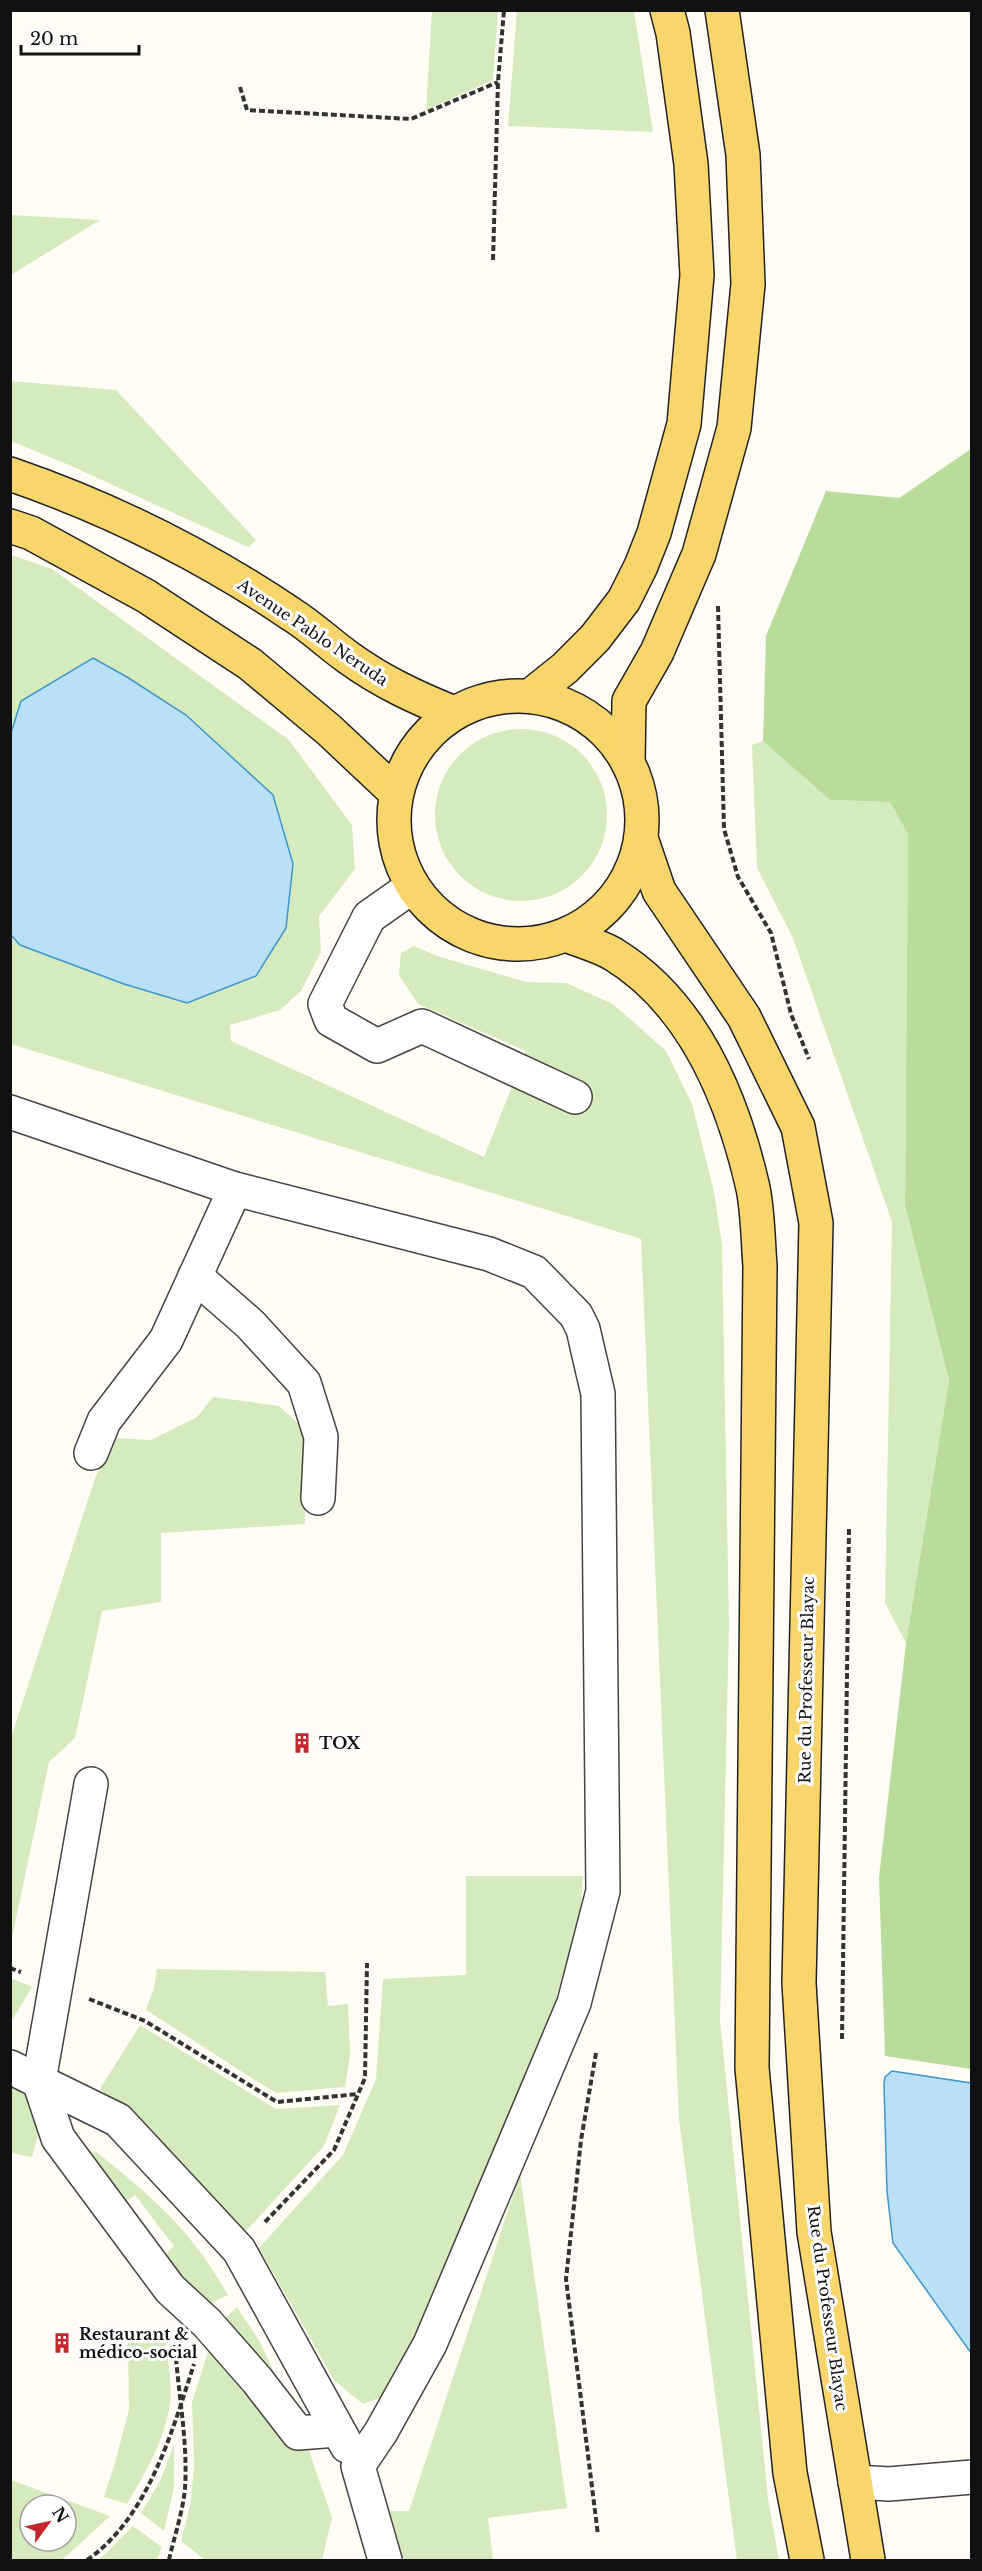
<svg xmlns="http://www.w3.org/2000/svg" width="982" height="2571" viewBox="0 0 982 2571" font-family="'Libre Baskerville',serif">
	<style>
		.green { fill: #d5ebbd; fill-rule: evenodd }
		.forest { fill: #b9dc9c }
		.water { fill: #b9e0f7; stroke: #3f96cf; stroke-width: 1.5 }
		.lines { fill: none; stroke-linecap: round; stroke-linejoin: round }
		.minor-casing { stroke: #444; stroke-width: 36 }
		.major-casing { stroke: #222; stroke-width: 36 }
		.path { stroke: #333; stroke-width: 4; stroke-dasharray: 6 3; stroke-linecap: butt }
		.minor { stroke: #fff; stroke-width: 33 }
		.major { stroke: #f9d66b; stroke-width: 33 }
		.labels { text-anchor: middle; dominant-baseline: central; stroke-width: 6; stroke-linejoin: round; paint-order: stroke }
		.street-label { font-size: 16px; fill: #111; stroke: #fff }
		.poi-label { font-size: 16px; font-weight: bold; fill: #111; stroke: #fff; text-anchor: start }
	</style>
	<rect width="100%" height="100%" fill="#fffdf5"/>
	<g class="green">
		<path d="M432 11H498L493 80 426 110Z"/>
		<path d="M517 11H634L653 132 508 126Z"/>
		<path d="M11 215 100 220 11 275Z"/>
		<path d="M10 381 116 390 256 540 248 547 69 465 11 441Z"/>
		<path d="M11 555 52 569 289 740 352 825 355 869 319 916 321 952 301 991 280 1010 230 1025 231 1041 484 1157 526 1051 418 1004 399 975 401 953 414 946 437 956 526 982 566 983 613 1004 666 1051 692 1104 714 1192 722 1245 729 1625 720 2020 768 2499 779 2560H737L679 2120 641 1239 11 1044Z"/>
		<circle cx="521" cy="815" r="86"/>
		<path d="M763 741 830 800 890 802 908 834 905 1205 949 1380 906 1643 885 1603 892 1222 793 938 757 868 752 745Z"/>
		<path d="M213 1397 279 1406 304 1429 305 1524 161 1533V1602L102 1611 75 1738 49 1762 11 1942V1738L95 1478 115 1438 151 1440 197 1417Z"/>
		<path d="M466 1876H583L580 1915 550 2019 392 2393 363 2404 334 2380 259 2248 343 2155 376 2079 383 1979 466 1975Z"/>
		<path d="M157 1969 325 1972 328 2006 348 2004 350 2054 345 2087 277 2093 258 2082 146 2010 154 1988Z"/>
		<path d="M11 1978 32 1987 11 2022H10Z"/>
		<path d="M140 2025 276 2109 340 2105 324 2146 245 2232 181 2162 100 2089Z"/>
		<path d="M10 2086 30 2096 39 2131 32 2157 11 2153Z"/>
		<path d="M95 2151C134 2182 173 2214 203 2256 212 2268 220 2282 228 2295L203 2307 162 2258 174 2246 135 2195 119 2206 86 2156Z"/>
		<path d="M520 2174 567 2508 488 2518 493 2560H404L390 2511H409Z"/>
		<path d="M237 2307 260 2342 291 2410 219 2324Z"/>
		<path d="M164 2332C167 2355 174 2389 169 2411 162 2445 144 2475 127 2504L104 2497 114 2466 129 2410 128 2337Z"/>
		<path d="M212 2340 306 2442 332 2518 322 2560H205L181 2541 191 2501 194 2464 192 2402Z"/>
		<path d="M174 2445V2487L164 2531 141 2513 160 2481Z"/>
		<path d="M10 2480H11L110 2516 62 2560H11ZM30 2505H66V2541H30Z"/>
		<path d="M133 2526 162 2547 157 2560H99Z"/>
	</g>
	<path class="forest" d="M971 449V2069L885 2056 879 1877 906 1643 949 1380 905 1205 908 834 890 802 830 800 763 741 766 636 826 491 899 498Z"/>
	<g class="water">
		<path d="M93 658 127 677 186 715 273 795 293 864 286 928 256 976 187 1003 124 984 20 945 11 935 10 736 21 701Z"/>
		<path d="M892 2071 971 2083V2353L893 2243 887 2191 884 2084 885 2077Z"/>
	</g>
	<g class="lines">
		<g class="minor-casing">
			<g id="minor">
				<path d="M413 886 369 917 325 1004 331 1020 377 1046 422 1026 575 1097"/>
				<path d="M10 1112 235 1189 489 1254 534 1272 576 1315 583 1329 598 1394 603 1891 574 2003 430 2344 381 2432 358 2466 385 2560"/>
				<path d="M195 1276 250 1324 304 1383 321 1437 318 1498"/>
				<path d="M91 1453 104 1421 166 1340 235 1189"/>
				<path d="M91 1784 39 2081 58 2138 170 2289 207 2323 257 2380 298 2433 337 2430"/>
				<path d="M10 2067 118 2120 239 2250 347 2446"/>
				<path d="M855 2482 889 2484 972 2477"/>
			</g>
		</g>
		<g class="major-casing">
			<g id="major">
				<path d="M10 474C109 508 205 556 291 614 312 627 329 644 349 658 382 682 417 698 454 713"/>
				<path d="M10 526 31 533 146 596 250 664 329 730 396 793"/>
				<path d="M530 696 565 668 595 638 624 600 641 566 654 533 684 424 697 275 691 164 673 33 667 10"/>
				<circle cx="518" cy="820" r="124"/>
				<path d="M628 763 629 701 657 652 699 554 734 428 748 284 743 155 722 10"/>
				<path d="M641 838 659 891 744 1017 798 1127 816 1223 799 1983 814 2232 868 2560"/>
				<path d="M566 935C581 941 599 946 613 954 695 1004 733 1100 753 1188 758 1213 758 1241 760 1266L752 2068 790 2473 807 2560"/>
			</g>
		</g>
		<g class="path">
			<path d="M240 87 247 110 411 119 498 82"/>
			<path d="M493 260 498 82 504 10"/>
			<path d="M718 606 724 829 738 877 771 933 791 1014 809 1059"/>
			<path d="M10 1968 21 1972"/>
			<path d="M89 1999 145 2021 277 2102 358 2094"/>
			<path d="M842 2039 849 1528"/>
			<path d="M596 2053 581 2140 566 2279 598 2535"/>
			<path d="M265 2222 334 2150 365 2078 367 1963"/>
			<path d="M87 2560C148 2518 172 2432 194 2364"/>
			<path d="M169 2560C174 2537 183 2512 185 2488 188 2440 178 2393 175 2345"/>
		</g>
		<use href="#minor" class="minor"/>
		<use href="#major" class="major"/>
	</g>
	<defs>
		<g id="building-bare" transform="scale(1.62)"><path d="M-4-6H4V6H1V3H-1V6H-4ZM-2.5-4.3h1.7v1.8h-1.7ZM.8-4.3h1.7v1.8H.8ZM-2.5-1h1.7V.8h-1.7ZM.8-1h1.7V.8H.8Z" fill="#c4262e" stroke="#fff" stroke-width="2.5" paint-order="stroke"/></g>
	</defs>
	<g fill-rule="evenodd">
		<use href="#building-bare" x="302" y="1743"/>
		<use href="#building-bare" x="62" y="2343"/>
	</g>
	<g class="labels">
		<g class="street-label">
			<text transform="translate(313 632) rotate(34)">Avenue Pablo Neruda</text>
			<text transform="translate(806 1680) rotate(-89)">Rue du Professeur Blayac</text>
			<text transform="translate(828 2308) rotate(82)">Rue du Professeur Blayac</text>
		</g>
		<g class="poi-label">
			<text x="319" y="1743">TOX</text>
			<text x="79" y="2334">Restaurant &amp;<tspan x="79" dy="18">médico-social</tspan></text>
		</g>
	</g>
	<rect width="982" height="2571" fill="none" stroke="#111111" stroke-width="24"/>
	<g transform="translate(48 2523) rotate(57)"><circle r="28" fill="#ffffff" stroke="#a0a0a0" stroke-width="1.5"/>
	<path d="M0-4.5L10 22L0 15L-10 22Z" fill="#c4262e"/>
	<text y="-9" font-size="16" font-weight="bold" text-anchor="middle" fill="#111111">N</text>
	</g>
	<path d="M21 45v9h118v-9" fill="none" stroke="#111111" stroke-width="3"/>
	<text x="30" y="45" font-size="18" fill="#111111" stroke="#ffffff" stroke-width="4.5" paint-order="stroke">20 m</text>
</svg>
